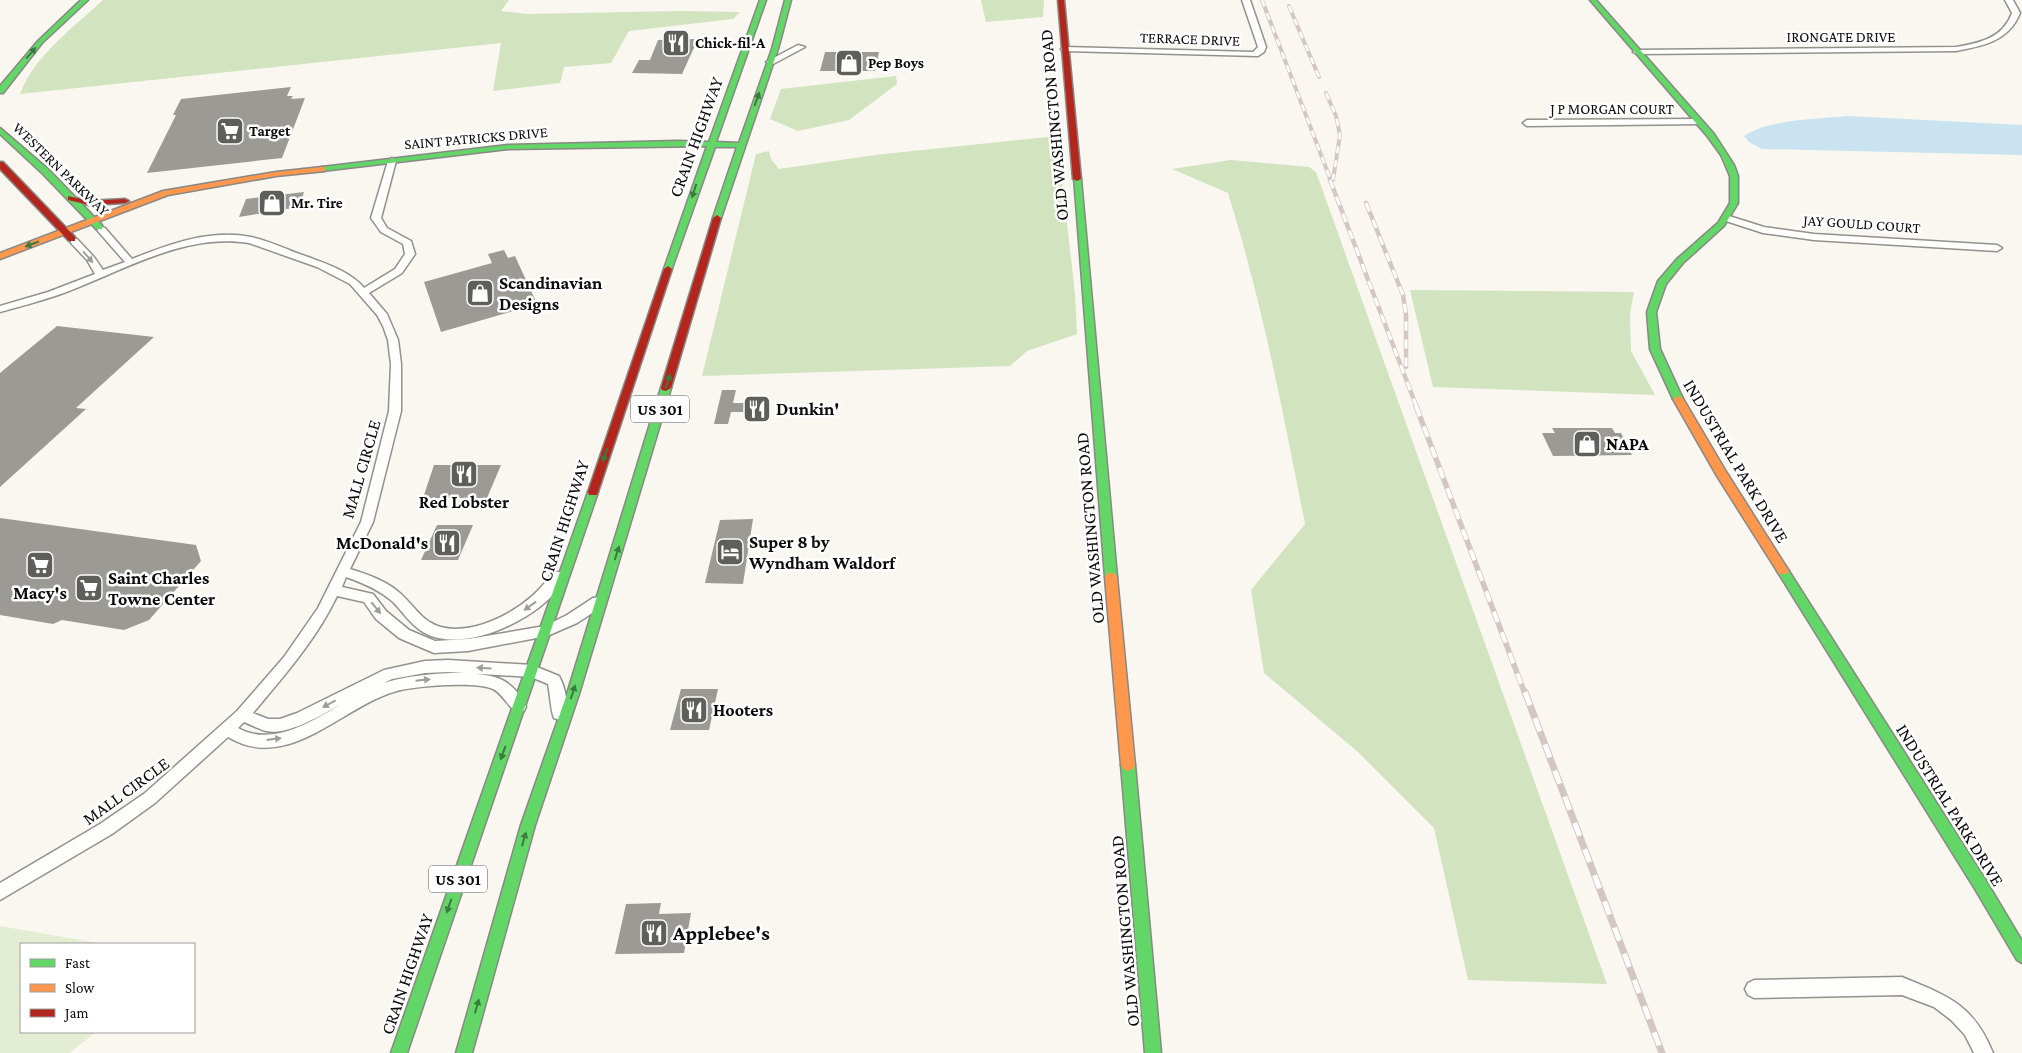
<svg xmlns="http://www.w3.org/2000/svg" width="2022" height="1053" viewBox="0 0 2022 1053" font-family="'Crimson Pro',serif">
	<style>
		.green { fill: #e2edd1 }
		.forest { fill: #d2e3c0 }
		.water { fill: #c9e3f0 }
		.building { fill: #9c9a95 }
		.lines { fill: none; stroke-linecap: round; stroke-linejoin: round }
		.street-casing { stroke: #92918e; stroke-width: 3 }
		.fast-casing { stroke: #898884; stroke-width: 3 }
		.slow-casing { stroke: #898884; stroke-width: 3 }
		.jam-casing { stroke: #898884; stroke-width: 3 }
		.street { fill: #fefefd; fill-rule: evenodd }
		.fast { fill: #63d668; fill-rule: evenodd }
		.slow { fill: #ff974d; fill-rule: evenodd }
		.jam { fill: #b3261e; fill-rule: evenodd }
		.rail-far3-casing { stroke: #d4c6c5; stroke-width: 4 }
		.rail-far2-casing { stroke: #d4c6c5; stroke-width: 4.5 }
		.rail-far1-casing { stroke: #d4c6c5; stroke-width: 5.5 }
		.rail-casing { stroke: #d4c6c5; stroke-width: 7 }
		.rail-far3 { stroke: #fff; stroke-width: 2.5; stroke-dasharray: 7; stroke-linecap: butt }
		.rail-far2 { stroke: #fff; stroke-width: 3; stroke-dasharray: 9; stroke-linecap: butt }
		.rail-far1 { stroke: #fff; stroke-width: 4; stroke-dasharray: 11; stroke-linecap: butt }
		.rail { stroke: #fff; stroke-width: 5; stroke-dasharray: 14; stroke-linecap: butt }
		.oneway { fill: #3b7b3e }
		.oneway2 { fill: #9d9d9c }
		.labels { text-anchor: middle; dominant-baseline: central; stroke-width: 5; stroke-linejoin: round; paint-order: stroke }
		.far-street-label { font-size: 15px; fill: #0b0b0b; stroke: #fff }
		.far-poi-label { font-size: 15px; font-weight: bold; fill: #0b0b0b; stroke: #fff; text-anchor: start }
		.shield { fill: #fff; stroke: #545454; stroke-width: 1 }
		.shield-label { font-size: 16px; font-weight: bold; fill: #0b0b0b }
		.street-label { font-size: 18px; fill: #0b0b0b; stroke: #fff }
		.poi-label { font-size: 18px; font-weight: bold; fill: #0b0b0b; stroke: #fff; text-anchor: start }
		.near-poi-label { font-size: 21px; font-weight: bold; fill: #0b0b0b; stroke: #fff; text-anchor: start }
	</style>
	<rect width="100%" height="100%" fill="#f9f7ef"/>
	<path class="green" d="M0 926 103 944H21V1032H96L69 1053H0Z"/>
	<g class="forest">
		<path d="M103 0H509L501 11 526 14 680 11 740 12 733 19 629 31 611 63 564 67 560 83 493 91 501 43 20 94C34 56 74 27 103 0Z"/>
		<path d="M981 0H1044L1043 17 986 22Z"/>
		<path d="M896 76 897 84 849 120 798 131 770 119 781 89Z"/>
		<path d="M1057 136 1075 294 1077 334 1027 351 1010 366 702 376 756 154 769 151 771 159 779 169 875 155Z"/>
		<path d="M1231 160 1309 167 1316 172 1607 984 1468 980 1434 828 1358 752 1264 673 1251 590 1305 524C1283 412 1262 302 1228 193L1172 169Z"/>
		<path d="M1410 290 1634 292 1630 314 1631 351 1655 395 1433 387Z"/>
	</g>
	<path class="water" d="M1848 116 2022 125V155L1762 149 1749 142 1744 136C1769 119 1818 119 1848 116Z"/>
	<g class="building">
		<path d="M698 39 682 74 632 73 639 60H650L658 40Z"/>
		<path d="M825 52H879L875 71H820Z"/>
		<path d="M291 87 287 96H293L291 99 305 98 282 158 147 173 176 115H173L181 99Z"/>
		<path d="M304 192 299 207 239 217 246 199Z"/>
		<path d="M504 250 508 258 515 256 537 304 441 332 424 282 492 263 488 254Z"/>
		<path d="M57 326 154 337 76 408 86 409 0 487V373Z"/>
		<path d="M722 390H736L733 403H745L743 412H731L728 424H714Z"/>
		<path d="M1552 428H1612L1615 433H1621L1632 455 1553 456 1542 433H1555Z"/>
		<path d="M434 465H501L487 498H423Z"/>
		<path d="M0 518 196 545 201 561 149 620 124 630 62 620 53 624 0 615Z"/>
		<path d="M753 519 743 584 705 583 720 520Z"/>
		<path d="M437 525H473L458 560H421Z"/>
		<path d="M681 689H718L709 730H670Z"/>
		<path d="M661 903 659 914 691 913 684 953 615 954 626 904Z"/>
	</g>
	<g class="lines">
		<g class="street-casing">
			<g id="street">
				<path d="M1242 0H1250L1266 47 1264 52 1258 56 1065 51 1061 49 1065 47 1253 52 1258 47Z"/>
				<path d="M2005 0H2013L2020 13C2009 41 1983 46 1956 51L1637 54 1633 52 1637 50 1956 47C1980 43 2003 38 2012 13Z"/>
				<path d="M798 45 805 47 773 64 766 62Z"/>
				<path d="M1698 119 1702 122 1701 124 1527 126 1523 123 1527 120Z"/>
				<path d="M392 158 396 161 381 218 387 228 411 241 415 254 402 273 369 293 387 314 398 340 401 364V411L373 522 350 569C369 575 387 581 401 594 412 604 421 619 435 625 472 641 535 605 552 572H562L564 576C560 583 557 590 552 596 525 624 460 654 423 632 411 625 403 612 393 602 380 590 363 583 346 577L342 587 373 594 386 611 409 630 435 641 468 639 545 626 567 615 593 598 598 597 603 598 605 602 603 606 577 623 547 636 468 651 434 653 399 638 376 619 364 602 337 596C316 640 284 676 253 713L268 719H280L297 713 384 670 425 661 448 660 532 665 559 676C565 687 570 707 564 718L559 720 554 718C551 712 550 693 548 684L531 677 448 672 425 673 392 679 384 683C411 674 474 668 500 679 512 684 521 696 526 707L524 711C510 716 505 694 493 689 475 681 416 686 397 691 343 705 289 774 228 737L155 803 112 834 0 900V883L100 824 145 793 237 711 284 657 318 608 361 522 389 411 391 364 388 340 383 326 377 315 350 284 317 267 249 243C181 232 117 275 55 296 37 302 18 307 0 312V306L48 292 95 274 87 260 71 243V239H77L94 257 103 270 125 262 97 230 102 227 105 228 132 259C169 244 210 229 251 237 270 241 290 251 308 257 327 264 351 272 364 288L395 269 405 254 403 244 381 232 371 218 388 161ZM340 705C311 722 271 747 238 728L244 722C251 725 259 729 266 731 288 736 321 715 340 705Z"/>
				<path d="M1726 215 1764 227 1814 234 1997 245 2002 248 1997 251 1814 240 1763 233 1723 220V216Z"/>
				<path d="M1902 977C1948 996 1973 1004 1993 1053H1974L1965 1035 1951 1020 1934 1007 1902 995 1754 998 1748 995 1745 989 1748 983 1754 980Z"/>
			</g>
		</g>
		<g class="fast-casing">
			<g id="fast">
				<path d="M81 0H88L42 43 3 93H0V86L38 41Z"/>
				<path d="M760 0H766L716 142 739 143 772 49 785 0H791L778 49 721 218 717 221 713 218 737 147H715L671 271H665L664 269 707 146 508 149 322 171 318 169 322 167 508 145 678 141 709 142Z"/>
				<path d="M1590 0H1596L1714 134 1734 165 1738 176V203L1724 226 1683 263 1666 284 1656 312 1660 349 1683 399 1678 402 1673 399 1650 349 1647 312 1658 281 1677 259 1718 223 1730 203V176L1721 155 1708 137Z"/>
				<path d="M0 128 49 170 102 225V229H96L43 174 0 134Z"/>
				<path d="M1074 177 1081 179 1117 577 1115 580H1107L1105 577Z"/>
				<path d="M666 385 671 388 579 694 535 825 472 1053H456L521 825 567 694 661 388Z"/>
				<path d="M593 488 598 492 407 1053H391L588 492Z"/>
				<path d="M1783 567 1787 568 1985 879 2022 941V963L2017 960 1975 889 1779 574 1777 571 1779 568Z"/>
				<path d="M1128 759 1133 761 1135 765 1161 1053H1145L1121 765 1123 761Z"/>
			</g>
		</g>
		<g class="slow-casing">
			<g id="slow">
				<path d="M322 167H325V171L276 176 168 195 0 259V253L163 191 276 172Z"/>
				<path d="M1678 396 1682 397 1725 470 1787 568 1789 571 1787 574H1779L1717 476 1673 399Z"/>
				<path d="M1111 572 1115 574 1117 577 1135 765 1133 769 1128 771 1123 769 1121 765 1105 577 1107 574Z"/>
			</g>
		</g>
		<g class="jam-casing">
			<g id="jam">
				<path d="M1058 0H1064L1081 179 1077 181 1073 179Z"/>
				<path d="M0 162H3L75 237V241H69L0 169Z"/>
				<path d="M68 196 89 201 125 199 129 201 125 203 89 205 68 200Z"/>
				<path d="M717 215 721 218 671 388 666 391 662 390 661 388 713 218Z"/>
				<path d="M668 266 672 269 598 492 597 495H589L588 492 664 269Z"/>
			</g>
		</g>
		<use href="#street" class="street"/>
		<use href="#fast" class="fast"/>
		<use href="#slow" class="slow"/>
		<use href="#jam" class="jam"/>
		<g class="rail-far3-casing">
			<g id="rail-far3">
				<path d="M1262 0 1331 181"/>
				<path d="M1289 6 1319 77"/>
				<path d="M1326 93 1336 116 1340 135 1333 180"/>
			</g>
		</g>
		<g class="rail-far2-casing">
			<g id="rail-far2">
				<path d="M1330 180 1417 408"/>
				<path d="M1366 203 1403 295 1406 315V367"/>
			</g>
		</g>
		<g class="rail-far1-casing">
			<path id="rail-far1" d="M1416 406 1525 694"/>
		</g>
		<g class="rail-casing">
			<path id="rail" d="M1525 692 1662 1053"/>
		</g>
		<use href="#rail-far3" class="rail-far3"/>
		<use href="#rail-far2" class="rail-far2"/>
		<use href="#rail-far1" class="rail-far1"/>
		<use href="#rail" class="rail"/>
	</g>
	<defs><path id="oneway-solid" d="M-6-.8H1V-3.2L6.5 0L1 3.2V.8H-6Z" transform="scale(1.25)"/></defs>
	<g class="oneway">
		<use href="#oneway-solid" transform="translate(31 53) rotate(-49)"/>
		<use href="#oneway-solid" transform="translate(757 99) rotate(-70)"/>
		<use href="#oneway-solid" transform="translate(694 191) rotate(108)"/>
		<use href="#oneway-solid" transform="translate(32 244) rotate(159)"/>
		<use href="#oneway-solid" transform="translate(668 381) rotate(-73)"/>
		<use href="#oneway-solid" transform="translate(605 455) rotate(109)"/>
		<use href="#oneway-solid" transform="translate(617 553) rotate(-72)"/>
		<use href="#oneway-solid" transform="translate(573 692) rotate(-72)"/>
		<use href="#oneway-solid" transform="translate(503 753) rotate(110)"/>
		<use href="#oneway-solid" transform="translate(524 839) rotate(-74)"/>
		<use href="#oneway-solid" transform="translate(449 906) rotate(109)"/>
		<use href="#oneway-solid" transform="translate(477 1006) rotate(-74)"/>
	</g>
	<g class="oneway2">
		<use href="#oneway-solid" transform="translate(88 257) rotate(49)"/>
		<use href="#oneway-solid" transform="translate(530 606) rotate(144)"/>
		<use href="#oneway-solid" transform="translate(376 608) rotate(51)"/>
		<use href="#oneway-solid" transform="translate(484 668) rotate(-177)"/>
		<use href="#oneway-solid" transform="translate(423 680) rotate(-6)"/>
		<use href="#oneway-solid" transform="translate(329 704) rotate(152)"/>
		<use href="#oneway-solid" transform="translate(274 739) rotate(-7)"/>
	</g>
	<defs>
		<g id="restaurant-square" transform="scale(1.4375)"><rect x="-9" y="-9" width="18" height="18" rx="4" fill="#5e5e5b" stroke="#fff"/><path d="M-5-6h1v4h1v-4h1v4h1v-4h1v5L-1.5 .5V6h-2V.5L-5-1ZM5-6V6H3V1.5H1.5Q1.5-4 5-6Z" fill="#fff"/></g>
		<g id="shop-square" transform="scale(1.4375)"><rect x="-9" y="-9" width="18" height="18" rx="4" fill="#5e5e5b" stroke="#fff"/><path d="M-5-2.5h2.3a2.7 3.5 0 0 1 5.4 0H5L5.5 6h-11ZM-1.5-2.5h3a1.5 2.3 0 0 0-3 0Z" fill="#fff"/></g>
		<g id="supermarket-square" transform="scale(1.4375)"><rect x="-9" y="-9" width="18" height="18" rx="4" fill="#5e5e5b" stroke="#fff"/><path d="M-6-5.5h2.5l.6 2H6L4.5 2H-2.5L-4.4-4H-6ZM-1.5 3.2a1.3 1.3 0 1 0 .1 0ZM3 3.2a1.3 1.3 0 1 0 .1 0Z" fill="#fff"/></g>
		<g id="hotel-square" transform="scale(1.4375)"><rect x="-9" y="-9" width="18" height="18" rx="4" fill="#5e5e5b" stroke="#fff"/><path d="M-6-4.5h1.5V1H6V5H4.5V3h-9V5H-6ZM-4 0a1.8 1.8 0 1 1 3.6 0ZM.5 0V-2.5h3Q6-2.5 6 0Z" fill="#fff"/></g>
	</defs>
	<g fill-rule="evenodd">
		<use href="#restaurant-square" x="676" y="43"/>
		<use href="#shop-square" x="849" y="63"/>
		<use href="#supermarket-square" x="230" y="131"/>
		<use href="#shop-square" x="272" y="203"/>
		<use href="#shop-square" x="480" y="293"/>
		<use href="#restaurant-square" x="757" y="409"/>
		<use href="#shop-square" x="1587" y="444"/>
		<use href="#restaurant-square" x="464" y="474"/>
		<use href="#restaurant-square" x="447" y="543"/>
		<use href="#hotel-square" x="730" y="552"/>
		<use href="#supermarket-square" x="40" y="565"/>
		<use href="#supermarket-square" x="89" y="588"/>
		<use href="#restaurant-square" x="694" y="710"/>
		<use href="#restaurant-square" x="654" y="933"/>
	</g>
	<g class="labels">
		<g class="far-street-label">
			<text x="1841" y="37">IRONGATE DRIVE</text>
			<text transform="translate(1190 39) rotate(2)">TERRACE DRIVE</text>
			<text x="1612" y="109">J P MORGAN COURT</text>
			<text transform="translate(476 138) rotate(-5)">SAINT PATRICKS DRIVE</text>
			<text transform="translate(61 169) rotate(44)">WESTERN PARKWAY</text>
			<text transform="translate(1862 224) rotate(4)">JAY GOULD COURT</text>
		</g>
		<g class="far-poi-label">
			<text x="695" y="43">Chick-fil-A</text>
			<text x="868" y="63">Pep Boys</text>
			<text x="249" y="131">Target</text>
			<text x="291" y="203">Mr. Tire</text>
		</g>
		<g class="shield">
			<rect x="631" y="395.5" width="58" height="27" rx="4"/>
			<rect x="429" y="865.5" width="58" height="27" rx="4"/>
		</g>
		<g class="shield-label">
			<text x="660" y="409">US 301</text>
			<text x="458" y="879">US 301</text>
		</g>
		<g class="street-label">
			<text transform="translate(1054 125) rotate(-95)">OLD WASHINGTON ROAD</text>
			<text transform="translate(696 137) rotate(-70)">CRAIN HIGHWAY</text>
			<text transform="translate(1736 461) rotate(59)">INDUSTRIAL PARK DRIVE</text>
			<text transform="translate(361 469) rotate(-74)">MALL CIRCLE</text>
			<text transform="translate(564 521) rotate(-72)">CRAIN HIGHWAY</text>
			<text transform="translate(1090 528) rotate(-95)">OLD WASHINGTON ROAD</text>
			<text transform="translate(126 791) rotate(-36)">MALL CIRCLE</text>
			<text transform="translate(1950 805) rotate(58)">INDUSTRIAL PARK DRIVE</text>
			<text transform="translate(1125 931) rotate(-95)">OLD WASHINGTON ROAD</text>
			<text transform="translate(407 974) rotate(-71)">CRAIN HIGHWAY</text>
		</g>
		<g class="poi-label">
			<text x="499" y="283">Scandinavian<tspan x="499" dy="21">Designs</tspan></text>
			<text x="776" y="409">Dunkin'</text>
			<text x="1606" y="444">NAPA</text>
			<text x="464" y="502" text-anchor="middle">Red Lobster</text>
			<text x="749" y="542">Super 8 by<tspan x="749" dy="21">Wyndham Waldorf</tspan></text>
			<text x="428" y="543" text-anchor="end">McDonald's</text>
			<text x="108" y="578">Saint Charles<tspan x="108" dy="21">Towne Center</tspan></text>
			<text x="40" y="593" text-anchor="middle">Macy's</text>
			<text x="713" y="710">Hooters</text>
		</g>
		<g class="near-poi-label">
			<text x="673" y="933">Applebee's</text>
		</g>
	</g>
	<rect x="20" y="943" width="175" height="90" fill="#ffffff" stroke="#9d9d9d"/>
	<rect x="30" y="959" width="25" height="8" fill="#63d668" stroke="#9d9d9d"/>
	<text x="65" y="968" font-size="15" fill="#0b0b0b">Fast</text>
	<rect x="30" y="984" width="25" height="8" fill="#ff974d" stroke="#9d9d9d"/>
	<text x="65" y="993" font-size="15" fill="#0b0b0b">Slow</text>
	<rect x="30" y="1009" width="25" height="8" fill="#b3261e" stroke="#9d9d9d"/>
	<text x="65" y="1018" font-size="15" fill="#0b0b0b">Jam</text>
</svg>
